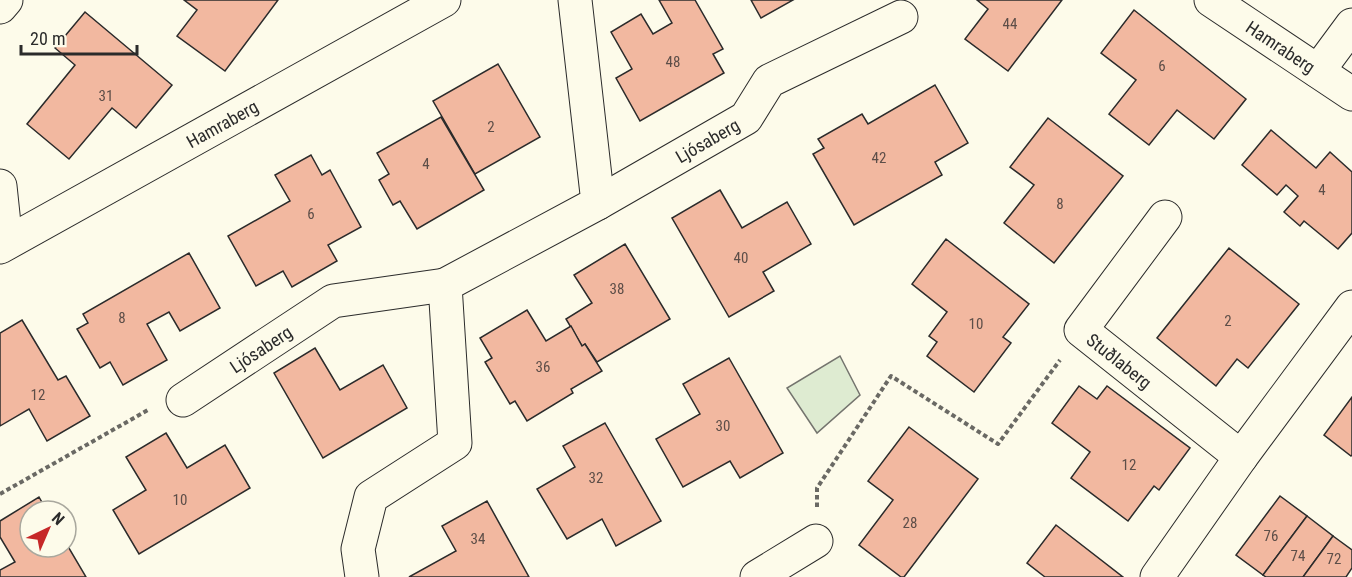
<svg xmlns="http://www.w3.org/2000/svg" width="1352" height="577" viewBox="0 0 1352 577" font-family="'Roboto Condensed',sans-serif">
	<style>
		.green { fill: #deebd1; stroke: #74746e; stroke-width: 1.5 }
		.building { fill: #f2b8a0; stroke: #2b2b2b; stroke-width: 1.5 }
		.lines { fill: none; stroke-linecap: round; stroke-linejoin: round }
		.minor-casing { stroke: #2b2b2b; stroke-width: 35 }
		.path { stroke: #6a6964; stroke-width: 4; stroke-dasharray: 4.5 3; stroke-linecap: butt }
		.minor { stroke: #fdfbea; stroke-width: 33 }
		.labels { text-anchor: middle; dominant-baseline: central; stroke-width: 4.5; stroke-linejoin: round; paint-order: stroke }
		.number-label { font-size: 15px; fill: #5d4e48 }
		.street-label { font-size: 18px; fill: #2b2b2b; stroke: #fdfbea }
	</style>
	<rect width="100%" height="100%" fill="#fdfbea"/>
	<path class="green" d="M840 356 860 395 817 433 787 388Z"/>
	<g class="building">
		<path d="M184 0H278L225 71 177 36 197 10Z"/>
		<path d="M659 0H695L723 49 713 54 724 73 640 121 616 78 632 69 611 32 641 14 653 34 672 23Z"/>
		<path d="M751 0H793L761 18Z"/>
		<path d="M977 0H1062L1008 71 965 39 988 9Z"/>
		<path d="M1134 10 1246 99 1214 139 1177 110 1149 145 1109 114 1136 80 1101 53Z"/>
		<path d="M85 12 172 85 136 128 112 108 69 159 27 124 75 65 55 48Z"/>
		<path d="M498 64 540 137 475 174 433 101Z"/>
		<path d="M935 85 968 143 935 162 942 175 854 225 813 154 824 148 818 139 862 114 868 124Z"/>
		<path d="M441 117 484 190 417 229 400 201 393 205 379 180 389 174 377 153Z"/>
		<path d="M1048 118 1123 176 1054 263 1004 223 1034 185 1010 167Z"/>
		<path d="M1271 130 1316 168 1330 152 1352 172V233L1338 249 1304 221 1300 226 1284 212 1298 196 1286 185 1277 195 1242 165Z"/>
		<path d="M311 155 322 175 330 170 361 227 328 245 337 261 292 287 283 271 256 286 228 236 290 201 275 175Z"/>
		<path d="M720 190 742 228 787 202 811 244 763 272 774 291 729 317 672 218Z"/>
		<path d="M946 239 1029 304 1003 337 1011 343 974 392 927 356 937 342 929 336 947 312 912 284Z"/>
		<path d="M625 244 670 319 597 362 585 344 582 346 566 319 592 303 574 275Z"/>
		<path d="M1229 248 1299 304 1248 368 1237 359 1216 386 1157 338Z"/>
		<path d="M189 253 220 308 180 331 169 312 147 324 167 360 123 385 110 362 100 368 77 329 88 323 83 314Z"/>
		<path d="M527 310 546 341 571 326 582 346 585 344 602 371 571 389 573 393 527 421 515 401 510 404 485 362 492 358 480 338Z"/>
		<path d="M22 320 58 380 66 376 90 416 47 441 29 409 0 426V333Z"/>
		<path d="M315 348 340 390 383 365 407 408 323 458 274 373Z"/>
		<path d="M729 358 783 453 740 478 730 461 683 487 656 439 700 414 683 384Z"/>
		<path d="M1079 386 1097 399 1107 386 1190 448 1159 490 1154 486 1128 521 1071 478 1090 452 1052 423Z"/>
		<path d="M1352 397V455L1351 456 1324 435Z"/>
		<path d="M605 423 661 521 616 546 602 519 567 539 537 489 575 467 563 446Z"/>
		<path d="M909 427 978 479 904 577H901L859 545 893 500 868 481Z"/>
		<path d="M166 433 187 468 225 445 250 488 139 554 113 510 146 490 126 457Z"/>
		<path d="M1280 496 1307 516 1263 575 1236 555Z"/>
		<path d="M39 497 47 511H30V547H66V543L86 577H0V570L15 562 0 537V521Z"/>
		<path d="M487 501 529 577H409L456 551 442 526Z"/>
		<path d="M1307 516 1333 536 1303 577H1266L1263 575Z"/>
		<path d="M1056 525 1123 577H1045L1027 563Z"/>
		<path d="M1333 536 1352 550V568L1346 577H1303Z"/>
	</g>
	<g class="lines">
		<g class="minor-casing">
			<g id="minor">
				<path id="s1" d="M1211 0 1352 94"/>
				<path d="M0 7 6 0"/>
				<path d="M1318 71 1352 25"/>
				<path d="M0 186 6 243"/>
				<path id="s2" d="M598 203 746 118 769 81 901 17"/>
				<path id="s3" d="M1165 217 1081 330 1241 457"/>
				<path id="s4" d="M0 247 444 0"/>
				<path id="s5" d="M183 400 333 301 445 285"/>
				<path d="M362 577 358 549 371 497 455 443 445 285 598 203 575 0"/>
				<path d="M757 577 816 541"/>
				<path d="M1157 577 1241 457 1352 307"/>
			</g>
		</g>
		<g class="path">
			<path d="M0 494 148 410"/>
			<path d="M817 507V488L891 376 998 444 1060 360"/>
		</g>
		<use href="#minor" class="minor"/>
	</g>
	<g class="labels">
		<g class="number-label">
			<text x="1010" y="24">44</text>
			<text x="673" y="62">48</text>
			<text x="1162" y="66">6</text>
			<text x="106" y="96">31</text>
			<text x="491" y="127">2</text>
			<text x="879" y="158">42</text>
			<text x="426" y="164">4</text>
			<text x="1322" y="190">4</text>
			<text x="1060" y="204">8</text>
			<text x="311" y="214">6</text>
			<text x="741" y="258">40</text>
			<text x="617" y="289">38</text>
			<text x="122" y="318">8</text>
			<text x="1228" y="321">2</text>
			<text x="976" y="324">10</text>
			<text x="543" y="367">36</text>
			<text x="38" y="395">12</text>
			<text x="723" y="426">30</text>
			<text x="1129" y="465">12</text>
			<text x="596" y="478">32</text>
			<text x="180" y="500">10</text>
			<text x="910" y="523">28</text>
			<text x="1271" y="536">76</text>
			<text x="478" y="539">34</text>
			<text x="1298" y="556">74</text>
			<text x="1334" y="559">72</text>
		</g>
		<g class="street-label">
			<text stroke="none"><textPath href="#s1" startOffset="84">Hamraberg</textPath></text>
			<text stroke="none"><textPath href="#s4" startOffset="254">Hamraberg</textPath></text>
			<text stroke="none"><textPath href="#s2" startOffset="126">Ljósaberg</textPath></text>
			<text stroke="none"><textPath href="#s5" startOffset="93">Ljósaberg</textPath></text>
			<text stroke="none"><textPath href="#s3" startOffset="190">Stuðlaberg</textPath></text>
		</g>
	</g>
	<g transform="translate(48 529) rotate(44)"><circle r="28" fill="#fdfbea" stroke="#a9a89e" stroke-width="1.5"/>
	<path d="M0-4.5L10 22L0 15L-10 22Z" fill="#c62828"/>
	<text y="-9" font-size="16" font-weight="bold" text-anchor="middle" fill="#2b2b2b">N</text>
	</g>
	<path d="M21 45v9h116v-9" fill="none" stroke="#2b2b2b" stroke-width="3"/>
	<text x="30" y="45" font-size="18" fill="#2b2b2b" stroke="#fdfbea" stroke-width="4.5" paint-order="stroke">20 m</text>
</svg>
